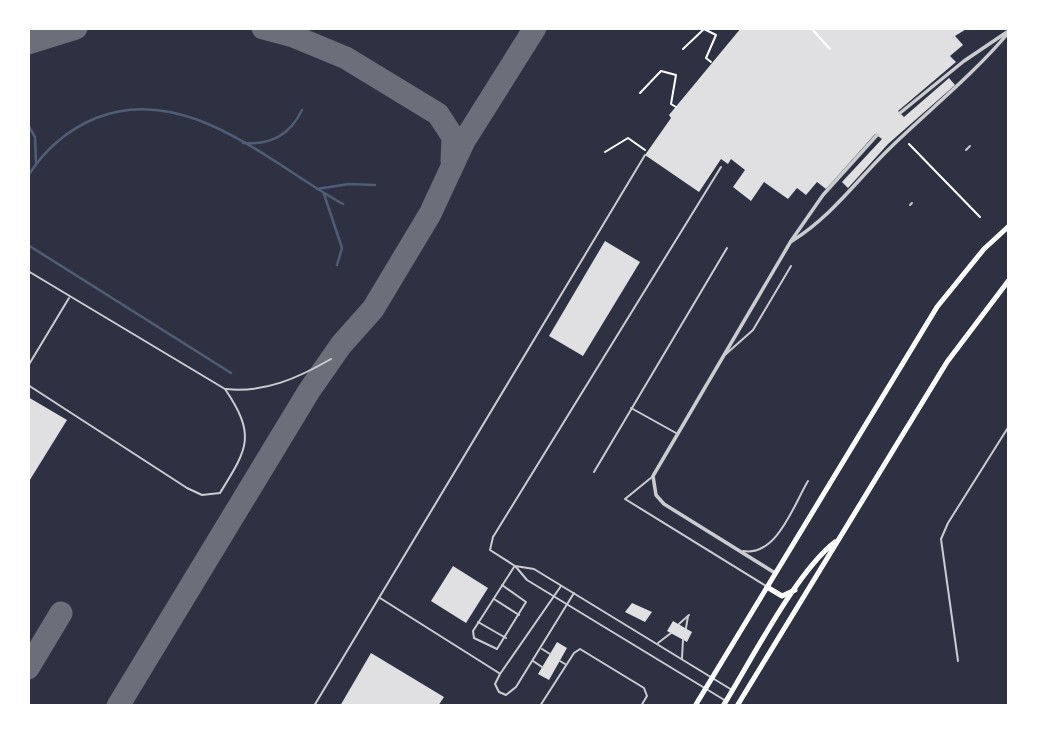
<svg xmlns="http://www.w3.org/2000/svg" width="1037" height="734" viewBox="0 0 1037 734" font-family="Inter,sans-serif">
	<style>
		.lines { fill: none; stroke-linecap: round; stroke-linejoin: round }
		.stream { stroke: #4f5d75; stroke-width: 2.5 }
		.taxiway { stroke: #6c6f7a; stroke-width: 23 }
		.building { fill: #e0e0e3 }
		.path { stroke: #fff; stroke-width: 2 }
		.service { stroke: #caccd0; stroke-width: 2 }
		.minor { stroke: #caccd0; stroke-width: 3.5 }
		.secondary { stroke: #fff; stroke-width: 5 }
	</style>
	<rect width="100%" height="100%" fill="#2d3142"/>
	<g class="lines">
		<g class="stream">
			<path d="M28 125 35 137 36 162"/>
			<path d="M243 143C271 145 290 135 302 110"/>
			<path d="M28 176C45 149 67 130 96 118 186 82 269 163 343 204"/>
			<path d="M317 189 349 184 375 185"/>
			<path d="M324 194 342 248 337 265"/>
			<path d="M28 245 231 373"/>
		</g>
		<g class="taxiway">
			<path d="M263 28 293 36 346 58 438 114 453 137 452 161"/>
			<path d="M28 43 76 28"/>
			<path d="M28 668 61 613"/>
			<path d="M118 706 309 391 341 345 373 309 430 214 464 141 535 28"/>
		</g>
	</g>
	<g class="building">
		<path d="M741 28H968L955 36 963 45 950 56 956 62 898 111 904 117 949 78 955 85 888 144 848 188 842 182 882 139 875 134 826 189 817 182 806 195 797 188 788 199 764 182 751 201 733 187 745 170 731 159 728 164 721 159 699 192 645 155 671 118 669 115Z"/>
		<path d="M605 241 640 262 583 356 549 336Z"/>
		<path d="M28 397 67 420 28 483Z"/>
		<path d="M453 566 488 588 466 623 431 601Z"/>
		<path d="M632 603 652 612 645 622 625 612Z"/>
		<path d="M673 621 692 632 687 642 667 631Z"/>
		<path d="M557 642 567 648 549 680 538 674Z"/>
		<path d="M371 653 444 697 438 706H340Z"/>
	</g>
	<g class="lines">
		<g class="path">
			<path d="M811 28 830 49"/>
			<path d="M683 49 704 29 716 35 706 58 711 62"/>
			<path d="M640 93 661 71 676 75 671 104 676 107"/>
			<path d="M909 144 980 217"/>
			<path d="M605 152 628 138 645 150"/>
		</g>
		<g class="service">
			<path d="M966 150 970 146"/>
			<path d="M721 167 493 537 490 550 515 566 534 569 732 690"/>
			<path d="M910 205 912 203"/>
			<path d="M28 271 225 389C257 436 247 449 220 493L202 495 187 488 28 385"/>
			<path d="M726 354 753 330 791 266"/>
			<path d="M28 366 69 298"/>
			<path d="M226 389C265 393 298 378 331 359"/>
			<path d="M631 408 676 433"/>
			<path d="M594 472 727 248"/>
			<path d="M652 477 625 499 766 586"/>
			<path d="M743 551C777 557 794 504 808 481"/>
			<path d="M516 567 527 580 726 701"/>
			<path d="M502 585 526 602 497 649 474 638 473 631 514 567"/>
			<path d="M561 586 500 674 495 684 499 692 506 695 516 687 574 593"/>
			<path d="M380 598 499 673"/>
			<path d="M494 599 519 615"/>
			<path d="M478 622 506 638"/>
			<path d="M679 624 689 615"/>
			<path d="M686 628 688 616"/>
			<path d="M658 643 671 633"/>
			<path d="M542 649 550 654"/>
			<path d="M682 658 683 640"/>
			<path d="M533 661 542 667"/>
			<path d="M560 661 565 664"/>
			<path d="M958 661 941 539 948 523 1009 426"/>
			<path d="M314 706 645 155"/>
			<path d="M540 706 574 653 580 649 644 688 647 696 641 706"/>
		</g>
		<g class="minor">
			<path d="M900 113 964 61 1007 32"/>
			<path d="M792 241C832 216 856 181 889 149 930 109 973 75 1009 32"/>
			<path d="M775 573 664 504 656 495 653 476 791 241 823 195 877 135"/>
		</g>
		<g class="secondary">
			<path d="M767 587 782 596 795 590"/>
			<path d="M695 706 937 307 984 249 1009 226"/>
			<path d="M723 706C751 661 796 572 835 542"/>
			<path d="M737 706 947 362 1009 280"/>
		</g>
	</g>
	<rect width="1037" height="734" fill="none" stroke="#ffffff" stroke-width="60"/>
</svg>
